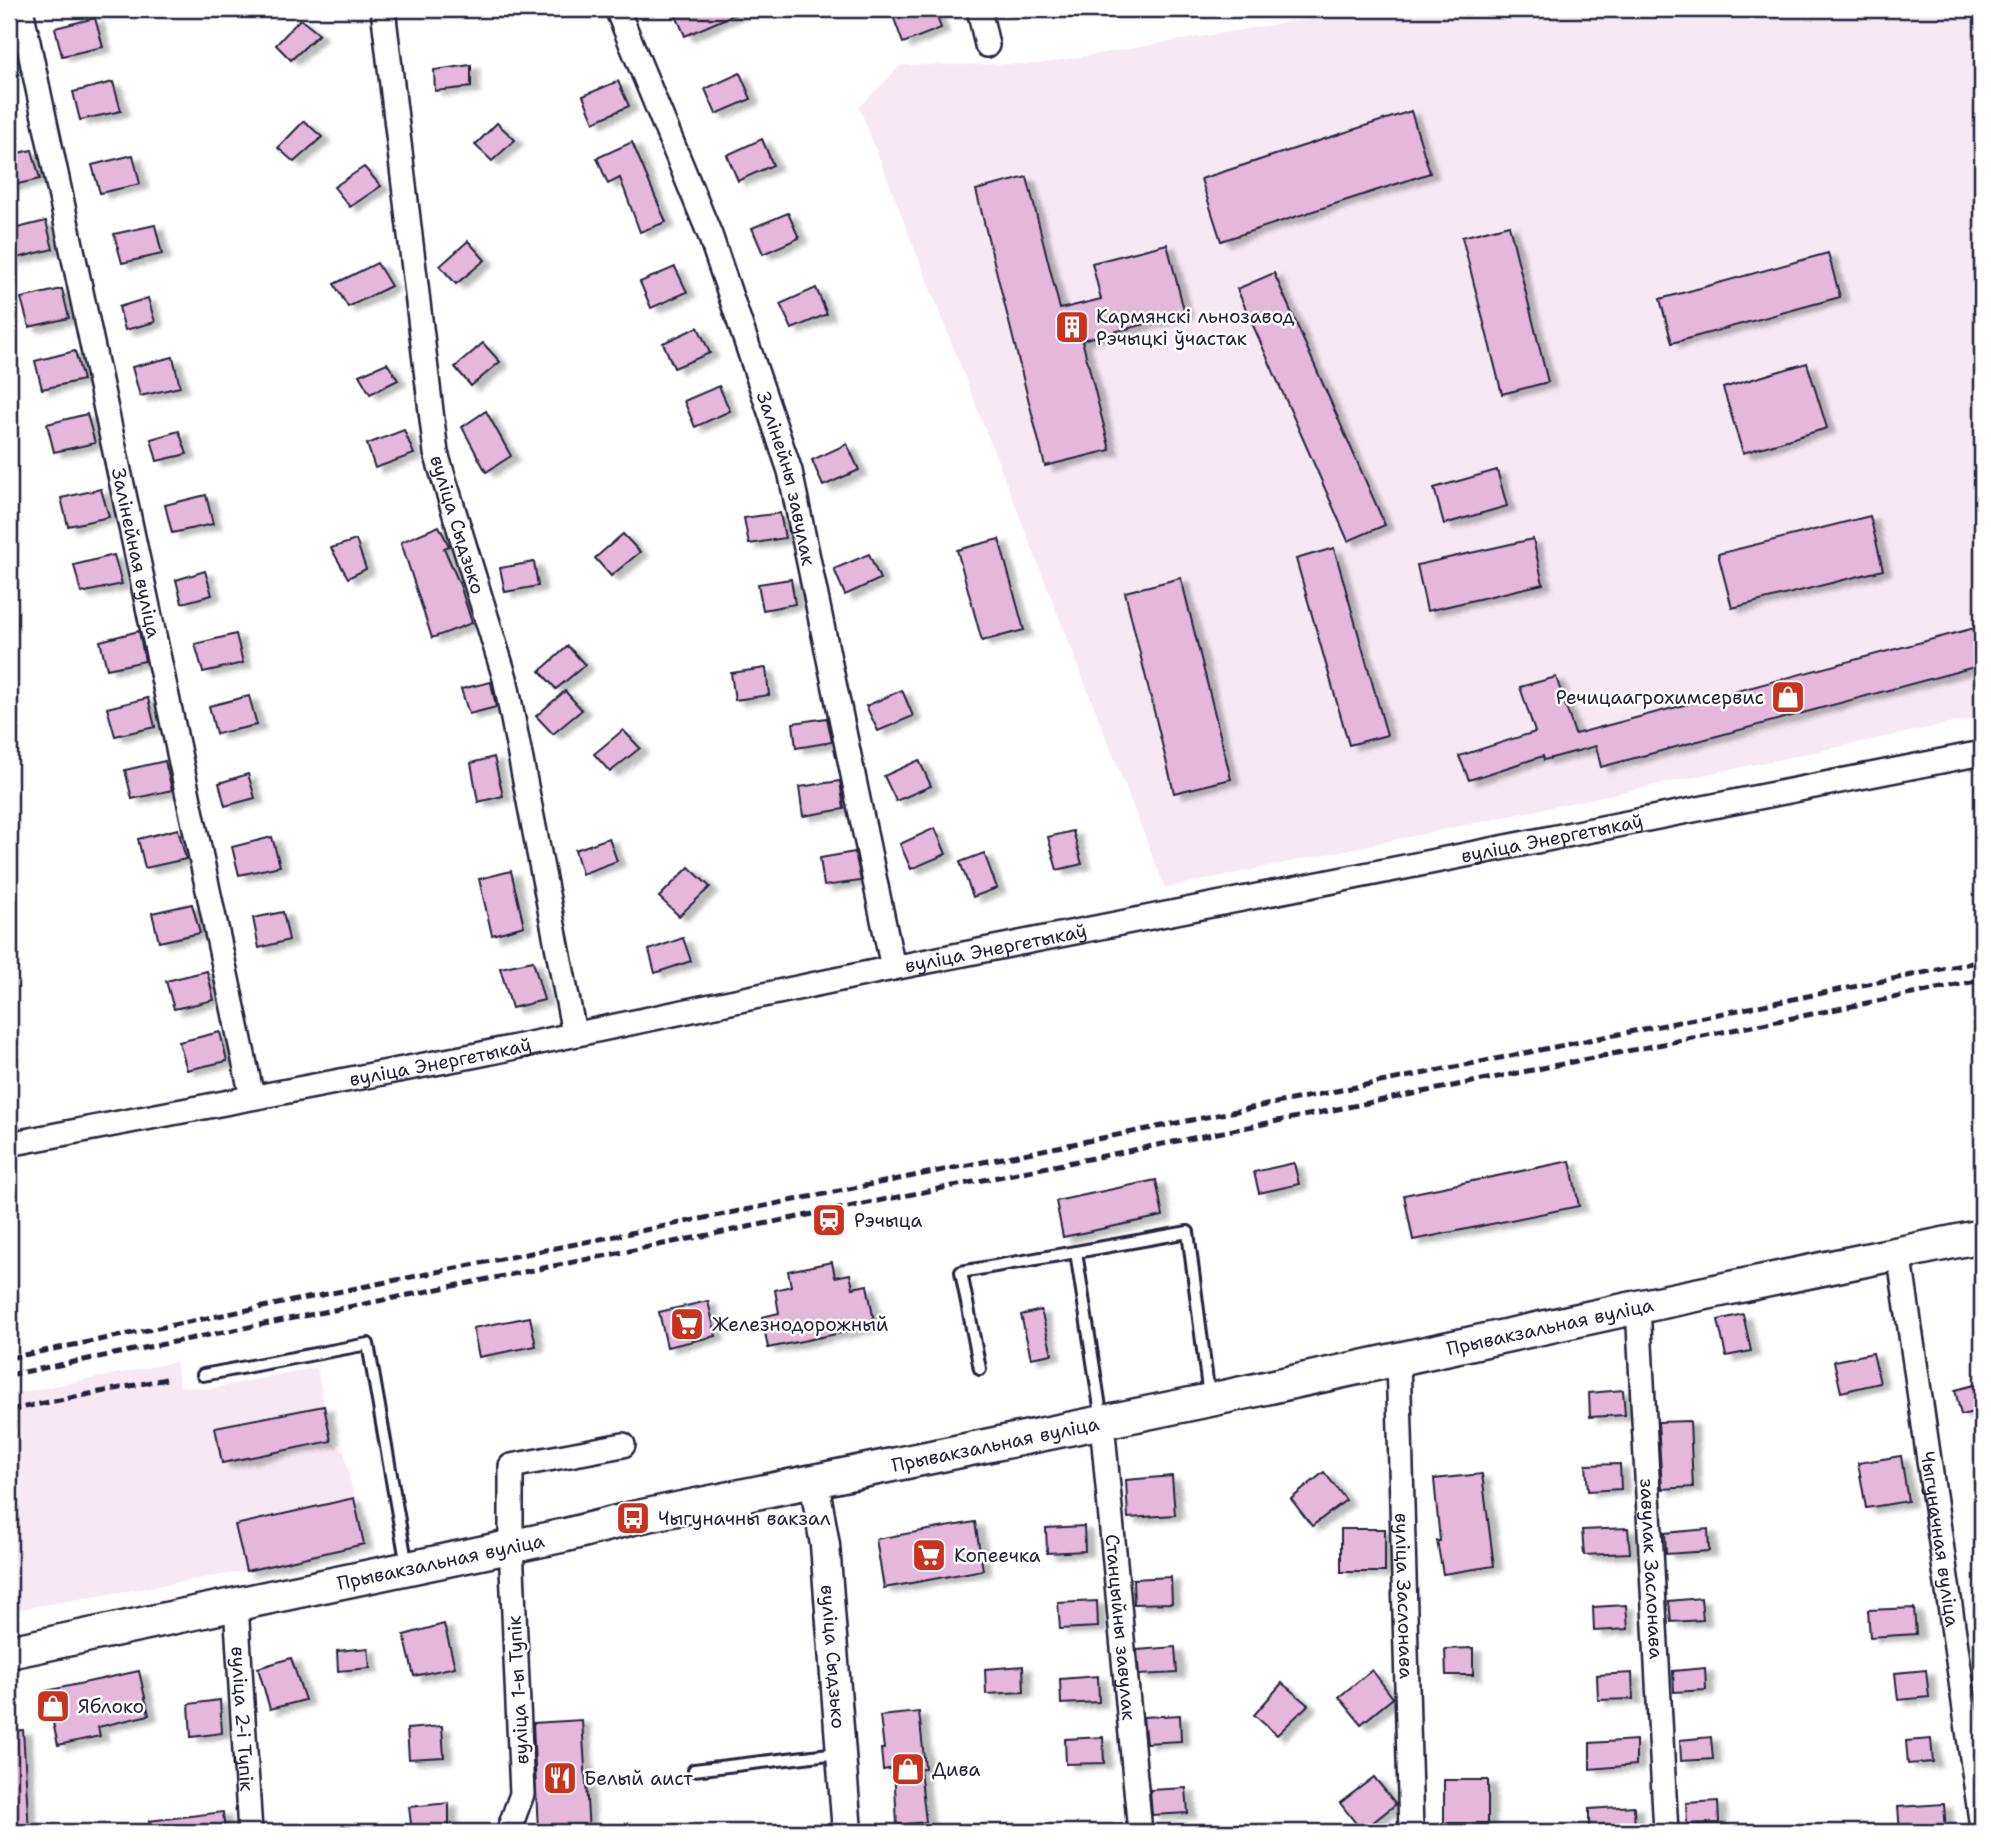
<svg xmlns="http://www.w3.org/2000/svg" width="1991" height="1841" viewBox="0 0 1991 1841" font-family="'Shantell Sans',sans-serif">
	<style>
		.built { fill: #f7e9f4 }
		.building { fill: #e5b7da; stroke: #22223b; stroke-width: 2; filter: url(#shadow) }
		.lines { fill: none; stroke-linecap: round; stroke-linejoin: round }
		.service-casing { stroke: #22223b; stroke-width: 16 }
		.minor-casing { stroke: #22223b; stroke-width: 28 }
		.tertiary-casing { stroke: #22223b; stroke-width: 33 }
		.secondary-casing { stroke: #22223b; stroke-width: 37 }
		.service { stroke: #fff; stroke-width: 10 }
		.minor { stroke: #fff; stroke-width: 23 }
		.tertiary { stroke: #fff; stroke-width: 28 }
		.secondary { stroke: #fff; stroke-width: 32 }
		.rail { stroke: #22223b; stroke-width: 5; stroke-dasharray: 10 5; stroke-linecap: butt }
		.labels { text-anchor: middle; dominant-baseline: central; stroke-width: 5; stroke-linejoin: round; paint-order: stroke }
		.poi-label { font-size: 19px; fill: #22223b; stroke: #fff; text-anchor: start }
		.street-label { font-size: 19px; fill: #22223b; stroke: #fff }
	</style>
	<defs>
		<filter id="shadow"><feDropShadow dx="8" dy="4.5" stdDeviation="2" flood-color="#0004"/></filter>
	</defs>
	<rect width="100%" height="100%" fill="#fff"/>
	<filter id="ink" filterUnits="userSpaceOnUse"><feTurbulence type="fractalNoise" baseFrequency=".0143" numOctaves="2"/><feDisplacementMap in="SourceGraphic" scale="14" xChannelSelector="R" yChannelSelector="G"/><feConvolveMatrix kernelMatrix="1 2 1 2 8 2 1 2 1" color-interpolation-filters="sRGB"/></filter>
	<g filter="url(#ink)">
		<g class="built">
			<path d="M1392 9H1982V717L1165 888 859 107 901 65 1038 64 1288 22Z"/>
			<path d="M175 1362 180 1386 209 1389 317 1367 331 1441 344 1451 364 1544 246 1571 9 1611V1395Z"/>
		</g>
		<g class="building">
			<path d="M673 9H747L685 36Z"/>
			<path d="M903 9H934L941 28 903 43 892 13Z"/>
			<path d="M95 18 103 47 62 56 55 28Z"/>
			<path d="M300 19 319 34 291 60 276 45Z"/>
			<path d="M471 65V87L435 91 434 70Z"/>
			<path d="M740 73 751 99 716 114 705 89Z"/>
			<path d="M618 81 629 106 594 122 583 96Z"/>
			<path d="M113 82 121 111 80 120 73 92Z"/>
			<path d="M1411 111 1430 173 1221 241 1201 179Z"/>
			<path d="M304 121 322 137 294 162 278 148Z"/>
			<path d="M497 123 515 140 492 161 475 145Z"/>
			<path d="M762 139 773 165 738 181 727 155Z"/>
			<path d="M632 142 666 222 640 232 620 178 608 184 597 158Z"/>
			<path d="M32 150 40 179 9 186V155Z"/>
			<path d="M133 155 140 184 100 193 92 165Z"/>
			<path d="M364 167 381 186 350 207 334 187Z"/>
			<path d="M1027 177 1060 309 1101 299 1092 263 1167 244 1185 314 1082 340 1110 450 1045 466 976 190Z"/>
			<path d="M788 213 799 238 763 254 752 228Z"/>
			<path d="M46 221 53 249 13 259 9 243V230Z"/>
			<path d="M155 225 162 254 122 263 114 234Z"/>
			<path d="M1509 225 1548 382 1502 394 1462 237Z"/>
			<path d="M468 241 485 260 456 284 440 266Z"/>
			<path d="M1828 253 1840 297 1672 343 1660 299Z"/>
			<path d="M377 263 391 286 348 307 334 284Z"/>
			<path d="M675 267 687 292 651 308 640 282Z"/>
			<path d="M1274 273 1385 525 1348 541 1237 289Z"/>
			<path d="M816 288 827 314 792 329 780 304Z"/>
			<path d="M62 289 69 318 29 327 21 298Z"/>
			<path d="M148 298 155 322 125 330 119 307Z"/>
			<path d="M698 327 710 353 674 368 663 343Z"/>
			<path d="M483 343 500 362 471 386 455 367Z"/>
			<path d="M75 351 83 380 42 389 35 361Z"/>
			<path d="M173 357 180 387 140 396 132 367Z"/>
			<path d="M387 363 398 380 370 394 359 375Z"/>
			<path d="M1807 363 1827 428 1743 453 1723 388Z"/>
			<path d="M719 386 730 411 695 427 684 401Z"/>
			<path d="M486 411 511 456 486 472 462 427Z"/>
			<path d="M87 414 95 443 54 452 47 424Z"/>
			<path d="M404 430 414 454 375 468 367 444Z"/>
			<path d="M179 431 187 454 157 461 151 439Z"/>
			<path d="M847 444 859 470 823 486 812 460Z"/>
			<path d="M1497 470 1507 506 1444 524 1434 488Z"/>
			<path d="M101 489 109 517 68 526 61 498Z"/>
			<path d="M206 495 213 524 172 533 165 505Z"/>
			<path d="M780 513 785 538 749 544 744 518Z"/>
			<path d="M1870 516 1883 570 1732 608 1718 554Z"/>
			<path d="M439 526 449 546 444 548 460 585 472 623 432 638 401 542Z"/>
			<path d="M623 534 640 552 611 576 595 558Z"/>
			<path d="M999 539 1024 630 982 641 957 550Z"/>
			<path d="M1533 539 1543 584 1427 611 1417 565Z"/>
			<path d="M356 540 366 569 348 578 331 548Z"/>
			<path d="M1334 548 1387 735 1349 745 1296 559Z"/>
			<path d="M869 554 880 579 845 595 834 569Z"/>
			<path d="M114 555 122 584 81 593 74 565Z"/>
			<path d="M534 562 538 586 505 592 500 568Z"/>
			<path d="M205 571 212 595 182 603 176 580Z"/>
			<path d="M1181 578 1231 779 1174 793 1125 592Z"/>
			<path d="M791 579 795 604 763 610 758 584Z"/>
			<path d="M1982 626V665L1601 767 1596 746 1544 760 1543 756 1469 780 1459 756 1535 732 1520 687 1556 677 1575 734Z"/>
			<path d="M139 631 145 661 107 669 100 641Z"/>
			<path d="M236 634 243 663 203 672 195 644Z"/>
			<path d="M568 646 585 665 556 689 540 671Z"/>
			<path d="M766 668 769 695 735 700 731 673Z"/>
			<path d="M491 682 496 707 469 714 461 689Z"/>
			<path d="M902 690 913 716 878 731 866 706Z"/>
			<path d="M565 691 582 710 553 734 536 716Z"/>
			<path d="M249 696 257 725 216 734 209 706Z"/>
			<path d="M148 698 155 727 115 736 107 708Z"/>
			<path d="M827 718 832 742 796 748 793 723Z"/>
			<path d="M623 730 640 748 610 772 594 754Z"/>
			<path d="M494 757 503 796 478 802 471 763Z"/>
			<path d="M919 760 931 786 896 801 884 776Z"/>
			<path d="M165 761 172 790 132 799 125 770Z"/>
			<path d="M248 774 255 798 225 806 219 783Z"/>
			<path d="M840 781 844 809 803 816 799 787Z"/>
			<path d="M935 828 946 854 911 869 900 844Z"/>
			<path d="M178 829 186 859 145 868 138 839Z"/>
			<path d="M1073 831 1082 864 1057 870 1048 837Z"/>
			<path d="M272 837 280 866 239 875 232 847Z"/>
			<path d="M609 838 617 861 582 874 575 850Z"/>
			<path d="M855 852 861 881 824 886 820 858Z"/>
			<path d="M984 853 997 888 973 897 960 862Z"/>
			<path d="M689 867 710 887 679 916 659 897Z"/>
			<path d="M511 871 524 926 492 935 479 879Z"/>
			<path d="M192 904 200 933 159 942 152 913Z"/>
			<path d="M283 912 289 940 259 948 253 918Z"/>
			<path d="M683 938 691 961 655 973 649 950Z"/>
			<path d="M533 961 544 1000 512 1008 500 968Z"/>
			<path d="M207 971 214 1000 174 1009 166 981Z"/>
			<path d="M220 1032 227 1061 187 1070 179 1042Z"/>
			<path d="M1570 1161 1579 1206 1413 1240 1404 1195Z"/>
			<path d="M1294 1163 1299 1184 1259 1193 1254 1172Z"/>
			<path d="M1156 1180 1163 1216 1063 1237 1056 1201Z"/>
			<path d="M832 1262 835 1277 850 1274 853 1288 867 1285 875 1326 768 1348 762 1317 779 1313 775 1290 791 1286 788 1271Z"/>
			<path d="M708 1301 716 1336 667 1347 659 1312Z"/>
			<path d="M1041 1310 1052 1354 1031 1358 1021 1315Z"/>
			<path d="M1743 1314 1751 1351 1726 1356 1718 1320Z"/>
			<path d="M530 1317 536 1346 479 1357 473 1328Z"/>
			<path d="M1873 1353 1880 1383 1841 1392 1834 1361Z"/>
			<path d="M1982 1383V1410L1961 1415 1955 1390Z"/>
			<path d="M1623 1390 1625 1415 1590 1417 1589 1393Z"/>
			<path d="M324 1406 331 1441 222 1463 215 1427Z"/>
			<path d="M1690 1421 1693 1487 1662 1489 1658 1422Z"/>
			<path d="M1901 1456 1908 1501 1866 1508 1858 1463Z"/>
			<path d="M1620 1464 1621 1489 1588 1491 1586 1465Z"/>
			<path d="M1324 1472 1346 1500 1312 1526 1291 1499Z"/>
			<path d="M1482 1474 1494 1566 1443 1574 1437 1541H1440L1434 1479Z"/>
			<path d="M1172 1476 1175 1515 1128 1518 1126 1480Z"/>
			<path d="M354 1498 364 1544 246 1571 235 1525Z"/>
			<path d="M975 1522 983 1570 884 1588 876 1539Z"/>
			<path d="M1084 1526 1085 1551 1047 1553 1046 1528Z"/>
			<path d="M1628 1528 1630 1553 1584 1555 1582 1530Z"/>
			<rect x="1341" y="1529" width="44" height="43"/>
			<path d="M1708 1529 1709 1551 1666 1554 1665 1533Z"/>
			<path d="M1171 1577 1172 1603 1134 1604 1133 1579Z"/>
			<path d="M1701 1598 1703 1620 1671 1622 1669 1601Z"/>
			<path d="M1097 1601 1098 1627 1060 1629 1058 1603Z"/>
			<path d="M1626 1605 1628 1629 1594 1631 1593 1607Z"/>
			<path d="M1914 1608 1916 1634 1870 1637 1868 1610Z"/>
			<path d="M444 1624 455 1667 414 1676 404 1635Z"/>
			<path d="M1175 1647 1177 1673 1139 1675 1137 1650Z"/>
			<path d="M368 1648 370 1668 338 1671 337 1651Z"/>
			<path d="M1473 1648V1675H1446L1445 1649Z"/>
			<path d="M291 1658 305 1700 270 1709 258 1668Z"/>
			<path d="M1023 1666 1024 1692 986 1694 985 1669Z"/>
			<path d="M1705 1668 1706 1690 1674 1692 1673 1671Z"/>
			<path d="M1372 1670 1393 1698 1361 1724 1339 1697Z"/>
			<path d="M1926 1670 1929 1697 1898 1700 1895 1673Z"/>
			<path d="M139 1671 149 1715 98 1727 100 1736 58 1745 46 1691Z"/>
			<path d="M1632 1673 1633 1699 1598 1700 1597 1675Z"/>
			<path d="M1098 1676 1099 1702 1061 1704 1060 1679Z"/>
			<path d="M1282 1683 1308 1705 1277 1735 1254 1715Z"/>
			<path d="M220 1700 222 1733 191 1737 189 1704Z"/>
			<path d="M919 1712 925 1768 920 1769 926 1822 897 1825 894 1768 883 1770 881 1749H884L880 1716Z"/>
			<path d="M1180 1715 1181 1741 1146 1743 1143 1717Z"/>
			<path d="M582 1720 589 1832H538L533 1723Z"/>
			<path d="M442 1726 444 1757 409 1759 407 1729Z"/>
			<path d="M23 1730 29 1832H9V1731Z"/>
			<path d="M1103 1737 1104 1763 1066 1764 1065 1739Z"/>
			<path d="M1711 1737 1713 1759 1681 1761 1680 1740Z"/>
			<path d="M1931 1739 1933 1762 1908 1764 1906 1741Z"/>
			<path d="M1636 1740V1765L1590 1769V1743Z"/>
			<path d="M1374 1777 1396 1804 1362 1831 1340 1803Z"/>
			<rect x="1444" y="1780" width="44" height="43"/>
			<path d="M1186 1788 1188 1813 1152 1815 1150 1790Z"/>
			<path d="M1718 1801 1719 1823 1687 1824 1686 1803Z"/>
			<path d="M449 1803V1829L412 1832 409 1807Z"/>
			<path d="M1944 1804 1946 1831 1900 1832 1898 1807Z"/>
			<path d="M1634 1806 1635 1832H1589V1809Z"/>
			<path d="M223 1812 225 1832H150L149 1821Z"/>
		</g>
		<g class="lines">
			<g class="service-casing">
				<g id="service">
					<path d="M980 1369 961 1272 1076 1252"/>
					<path d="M203 1375 368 1344 407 1566"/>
					<path d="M1102 1420 1076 1252 1188 1232 1209 1397"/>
					<path d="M694 1770 838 1753"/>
				</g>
			</g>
			<g class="minor-casing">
				<g id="minor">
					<path id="s1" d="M21 9 252 1097"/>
					<path id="s2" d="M383 9 436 453 505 678 574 1033"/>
					<path id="s3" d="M617 9 710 235 790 471 893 968"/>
					<path d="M979 9 987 45"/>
					<path id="s4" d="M9 1144 477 1055 893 968 1982 753"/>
					<path id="s5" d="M1899 1252 1982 1827"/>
					<path id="s6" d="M1638 1307 1666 1832"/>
					<path id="s7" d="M1398 1358 1411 1832"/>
					<path id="s8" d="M1102 1422 1140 1832"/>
					<path id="s9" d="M236 1605 250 1832"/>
					<path d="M508 1832 522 1794 511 1546V1466L623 1445"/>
				</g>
			</g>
			<g class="tertiary-casing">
				<g id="tertiary">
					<path id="s10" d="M814 1481 825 1545 847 1832"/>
				</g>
			</g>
			<g class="secondary-casing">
				<g id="secondary">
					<path id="s11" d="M9 1652 566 1535 633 1518 1210 1400 1638 1307 1982 1236"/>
				</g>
			</g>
			<use href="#service" class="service"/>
			<use href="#minor" class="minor"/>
			<use href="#tertiary" class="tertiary"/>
			<use href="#secondary" class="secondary"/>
			<g class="rail">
				<path d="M9 1358 1982 961"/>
				<path d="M9 1375 1982 980"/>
				<path d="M9 1410 166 1379"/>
			</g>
		</g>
	</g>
	<defs>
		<g id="building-square" transform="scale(1.75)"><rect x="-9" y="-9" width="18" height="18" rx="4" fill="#c8321e" stroke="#fff"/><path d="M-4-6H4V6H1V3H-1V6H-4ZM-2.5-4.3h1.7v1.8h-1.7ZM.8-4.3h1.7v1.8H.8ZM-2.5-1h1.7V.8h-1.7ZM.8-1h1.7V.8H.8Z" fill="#fff"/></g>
		<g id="shop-square" transform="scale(1.75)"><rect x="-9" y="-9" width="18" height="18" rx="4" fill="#c8321e" stroke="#fff"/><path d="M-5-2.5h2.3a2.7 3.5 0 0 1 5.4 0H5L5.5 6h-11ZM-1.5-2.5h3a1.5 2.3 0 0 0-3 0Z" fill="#fff"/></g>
		<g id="station-square" transform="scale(1.75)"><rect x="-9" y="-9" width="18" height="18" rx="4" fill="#c8321e" stroke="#fff"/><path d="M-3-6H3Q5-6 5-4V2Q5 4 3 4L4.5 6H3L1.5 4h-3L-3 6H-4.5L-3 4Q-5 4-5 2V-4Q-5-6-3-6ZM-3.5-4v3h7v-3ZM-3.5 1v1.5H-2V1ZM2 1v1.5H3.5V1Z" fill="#fff"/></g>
		<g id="supermarket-square" transform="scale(1.75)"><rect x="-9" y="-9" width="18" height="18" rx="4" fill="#c8321e" stroke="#fff"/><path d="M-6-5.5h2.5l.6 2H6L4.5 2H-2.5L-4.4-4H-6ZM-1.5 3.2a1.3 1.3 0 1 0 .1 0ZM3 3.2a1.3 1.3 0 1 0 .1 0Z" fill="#fff"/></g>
		<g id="bus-square" transform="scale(1.75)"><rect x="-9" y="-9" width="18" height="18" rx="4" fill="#c8321e" stroke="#fff"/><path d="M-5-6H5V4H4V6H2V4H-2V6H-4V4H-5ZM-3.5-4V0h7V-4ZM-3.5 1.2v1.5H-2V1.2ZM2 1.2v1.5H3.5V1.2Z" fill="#fff"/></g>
		<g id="restaurant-square" transform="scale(1.75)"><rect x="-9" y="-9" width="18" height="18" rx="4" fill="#c8321e" stroke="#fff"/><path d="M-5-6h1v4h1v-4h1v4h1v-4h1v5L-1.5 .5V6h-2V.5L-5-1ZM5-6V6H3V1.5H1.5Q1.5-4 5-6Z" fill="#fff"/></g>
	</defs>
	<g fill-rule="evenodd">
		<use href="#building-square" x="1072" y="327"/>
		<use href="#shop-square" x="1788" y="697"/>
		<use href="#station-square" x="829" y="1220"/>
		<use href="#supermarket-square" x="687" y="1324"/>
		<use href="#bus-square" x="633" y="1518"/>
		<use href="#supermarket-square" x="929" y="1555"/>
		<use href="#shop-square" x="53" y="1706"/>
		<use href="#shop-square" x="908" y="1769"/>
		<use href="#restaurant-square" x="560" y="1778"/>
	</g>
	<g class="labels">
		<g class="poi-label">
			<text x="1096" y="316">Кармянскі льнозавод<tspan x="1096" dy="22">Рэчыцкі ўчастак</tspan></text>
			<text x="1764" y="697" text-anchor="end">Речицаагрохимсервис</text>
			<text x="854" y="1220">Рэчыца</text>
			<text x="712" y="1324">Железнодорожный</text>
			<text x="658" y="1518">Чыгуначны вакзал</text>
			<text x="954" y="1555">Копеечка</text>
			<text x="78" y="1706">Яблоко</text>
			<text x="932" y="1769">Дива</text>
			<text x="584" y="1778">Белый аист</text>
		</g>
		<g class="street-label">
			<text stroke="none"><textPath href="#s3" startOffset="500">Залінейны завулак</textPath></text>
			<text stroke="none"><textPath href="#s2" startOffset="522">вуліца Сыдзько</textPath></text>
			<text stroke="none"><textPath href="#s1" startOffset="556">Залінейная вуліца</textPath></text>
			<text stroke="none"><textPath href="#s4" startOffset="1573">вуліца Энергетыкаў</textPath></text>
			<text stroke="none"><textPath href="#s4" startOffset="1006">вуліца Энергетыкаў</textPath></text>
			<text stroke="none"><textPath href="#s4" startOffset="439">вуліца Энергетыкаў</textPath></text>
			<text stroke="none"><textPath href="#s11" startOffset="1575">Прывакзальная вуліца</textPath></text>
			<text stroke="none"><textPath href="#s11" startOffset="1008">Прывакзальная вуліца</textPath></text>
			<text stroke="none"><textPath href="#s5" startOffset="290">Чыгуначная вуліца</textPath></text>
			<text stroke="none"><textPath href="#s11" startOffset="441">Прывакзальная вуліца</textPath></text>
			<text stroke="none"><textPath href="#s6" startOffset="262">завулак Заслонава</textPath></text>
			<text stroke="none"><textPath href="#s7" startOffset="238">вуліца Заслонава</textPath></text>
			<text stroke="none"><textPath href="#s8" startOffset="206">Станцыйны завулак</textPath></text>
			<text stroke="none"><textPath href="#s10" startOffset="177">вуліца Сыдзько</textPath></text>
			<text transform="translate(518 1690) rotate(-93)">вуліца 1-ы Тупік</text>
			<text stroke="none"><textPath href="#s9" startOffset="114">вуліца 2-і Тупік</textPath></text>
		</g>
	</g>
	<rect width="1991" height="1841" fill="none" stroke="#fff" stroke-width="35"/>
	<rect x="18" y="18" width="1956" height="1806" fill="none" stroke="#22223b" stroke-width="2.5" filter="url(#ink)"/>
</svg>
